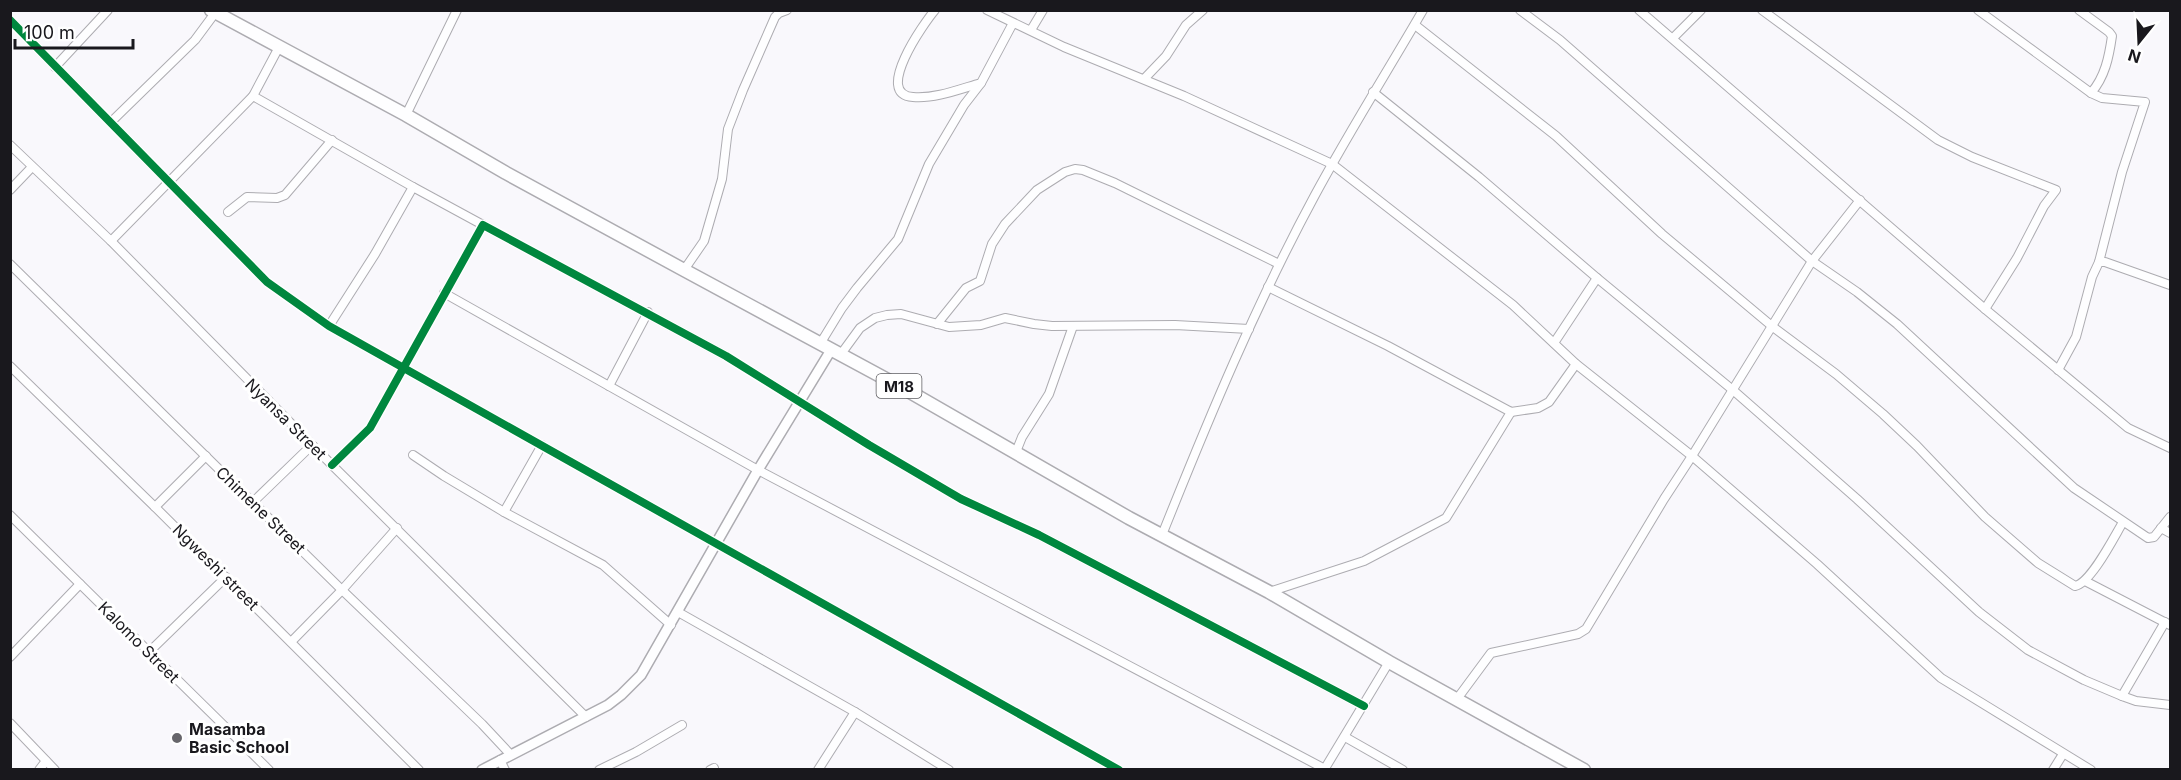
<svg xmlns="http://www.w3.org/2000/svg" width="2181" height="780" viewBox="0 0 2181 780" font-family="Inter,sans-serif">
	<style>
		.lines { fill: none; stroke-linecap: round; stroke-linejoin: round }
		.minor-casing { stroke: #adacb1; stroke-width: 10 }
		.tertiary-casing { stroke: #adacb1; stroke-width: 12 }
		.primary-casing { stroke: #adacb1; stroke-width: 15 }
		.minor { stroke: #fefeff; stroke-width: 8 }
		.tertiary { stroke: #fefeff; stroke-width: 9 }
		.primary { stroke: #fefeff; stroke-width: 12 }
		.cycleway-casing { stroke: #fff; stroke-width: 11 }
		.cycleway { stroke: #00873e; stroke-width: 8 }
		.poi-dot { fill: #67666b; stroke: #fff; stroke-width: 2 }
		.labels { text-anchor: middle; dominant-baseline: central; stroke-width: 6; stroke-linejoin: round; paint-order: stroke }
		.shield { fill: #fff; stroke: #5e5d61; stroke-width: 1.5 }
		.shield-label { font-size: 15px; font-weight: bold; fill: #19181d }
		.street-label { font-size: 16px; fill: #19181d; stroke: #fff }
		.poi-label { font-size: 16px; font-weight: bold; fill: #19181d; stroke: #fff; text-anchor: start }
	</style>
	<rect width="100%" height="100%" fill="#f9f8fc"/>
	<g class="lines">
		<g class="minor-casing">
			<g id="minor">
				<path d="M935 10C924 23 873 95 913 97 935 99 960 89 981 83L1013 23"/>
				<path d="M987 10 1064 47 1184 96 1332 164 1513 305 1576 364 1692 456 1664 499 1586 629 1578 634 1491 653 1457 699"/>
				<path d="M1520 10 1560 40 1812 261 1857 292 1897 324 2074 488 2148 538 2154 537 2170 517"/>
				<path d="M1639 10 1985 309 2128 428 2170 448"/>
				<path d="M1762 10 1938 140 1972 157 2056 190 2044 206 2017 258 1985 309"/>
				<path d="M1978 10 2091 93 2102 98 2145 102 2122 172 2099 262"/>
				<path d="M2079 10 2109 32 2112 36C2109 57 2105 77 2091 93"/>
				<path d="M10 20 267 282 329 326 1119 770"/>
				<path d="M1415 25 1556 136 1662 234 1773 327 1836 374 1883 414 1917 446 1985 517 2038 563 2075 586C2091 583 2114 537 2123 522"/>
				<path d="M1031 30 1043 10"/>
				<path d="M1673 38 1701 10"/>
				<path d="M279 47 253 96 413 187"/>
				<path d="M55 67 108 10"/>
				<path d="M1144 79 1166 56 1186 25 1203 10"/>
				<path d="M1373 92 1479 177 1597 278 1734 391 1857 499 1979 612 2028 650 2084 680 2122 696 2136 701 2170 705"/>
				<path d="M406 115 457 10"/>
				<path d="M112 121 195 40 215 13"/>
				<path d="M10 145 111 241 332 465 586 717"/>
				<path d="M10 190 32 167"/>
				<path d="M1860 200 1812 261 1692 456 1817 564 1941 678 2091 770"/>
				<path d="M228 212 247 197 277 198 285 195 332 140"/>
				<path d="M111 241 253 96"/>
				<path d="M10 264 342 590 482 724 511 755"/>
				<path d="M684 270 704 241 722 179 728 129 743 90 775 17 779 13 787 10"/>
				<path d="M1268 287 1388 346 1511 412 1538 408 1549 402 1576 364"/>
				<path d="M444 293 758 470 1325 769"/>
				<path d="M937 324 966 288 980 281 992 244 1005 224 1037 190 1065 172 1075 169 1083 170 1115 183 1279 264"/>
				<path d="M329 326 375 254 413 187 483 225"/>
				<path d="M1554 343 1597 278"/>
				<path d="M820 344 842 308 857 288 898 239 929 164 964 105 981 83"/>
				<path d="M841 354 860 328 875 318 887 315 901 314 949 327 981 325 1005 318 1034 324 1052 326 1175 325 1249 329"/>
				<path d="M10 366 155 507 419 770"/>
				<path d="M2058 370 2076 337 2092 277 2099 262H2105L2170 285"/>
				<path d="M609 386 648 312"/>
				<path d="M1016 452 1022 437 1049 394 1073 326"/>
				<path d="M413 455 444 476 504 512 603 565 671 625"/>
				<path d="M332 465 370 428 483 225 726 356 869 445 961 499 1039 535 1364 706"/>
				<path d="M253 502 312 445"/>
				<path d="M155 507 206 456"/>
				<path d="M504 512 542 445"/>
				<path d="M10 515 269 770"/>
				<path d="M2161 528 2170 533"/>
				<path d="M1162 535C1208 420 1256 304 1315 195 1349 132 1387 72 1423 10"/>
				<path d="M2085 581 2170 625"/>
				<path d="M1269 592 1364 561 1446 518 1511 412"/>
				<path d="M678 612 855 712 949 770"/>
				<path d="M291 642 342 590 397 528"/>
				<path d="M149 652 226 577"/>
				<path d="M10 657 80 584"/>
				<path d="M2122 696 2165 622"/>
				<path d="M10 723 55 770"/>
				<path d="M1345 737 1403 770"/>
				<path d="M500 760 505 770"/>
				<path d="M39 770 46 761"/>
				<path d="M599 770 636 752 682 725"/>
				<path d="M710 770 714 768"/>
				<path d="M818 770 855 712"/>
				<path d="M1324 770 1389 662"/>
				<path d="M2053 770 2063 754"/>
			</g>
		</g>
		<g class="tertiary-casing">
			<path id="tertiary" d="M482 770 608 705 621 695 641 675 758 470 831 350"/>
		</g>
		<g class="primary-casing">
			<path id="primary" d="M211 10 406 115 506 173 684 270 910 392 1129 518 1269 592 1389 662 1584 770"/>
		</g>
		<use href="#minor" class="minor"/>
		<use href="#tertiary" class="tertiary"/>
		<use href="#primary" class="primary"/>
		<g class="cycleway-casing">
			<g id="cycleway">
				<path d="M10 20 267 282 329 326 1119 770"/>
				<path d="M332 465 370 428 483 225 726 356 869 445 961 499 1039 535 1364 706"/>
			</g>
		</g>
		<use href="#cycleway" class="cycleway"/>
	</g>
	<circle class="poi-dot" cx="177" cy="738" r="6"/>
	<g class="labels">
		<rect class="shield" x="876.5" y="374" width="45" height="24" rx="4.5"/>
		<g class="shield-label">
			<text x="899" y="386">M18</text>
		</g>
		<g class="street-label">
			<text transform="translate(286 419) rotate(45)">Nyansa Street</text>
			<text transform="translate(261 510) rotate(44)">Chimene Street</text>
			<text transform="translate(216 567) rotate(45)">Ngweshi street</text>
			<text transform="translate(139 642) rotate(45)">Kalomo Street</text>
		</g>
		<g class="poi-label">
			<text x="189" y="729">Masamba<tspan x="189" dy="18">Basic School</tspan></text>
		</g>
	</g>
	<rect width="2181" height="780" fill="none" stroke="#19181d" stroke-width="24"/>
	<g transform="translate(2139 42) rotate(198)" stroke="#ffffff" stroke-width="4.5" paint-order="stroke">
	<path d="M0-4.5L10 22L0 15L-10 22Z" fill="#19181d"/>
	<text y="-9" font-size="16" font-weight="bold" text-anchor="middle" fill="#19181d">N</text>
	</g>
	<path d="M15 39v9h118v-9" fill="none" stroke="#19181d" stroke-width="3"/>
	<text x="24" y="39" font-size="18" fill="#19181d" stroke="#ffffff" stroke-width="4.5" paint-order="stroke">100 m</text>
</svg>
